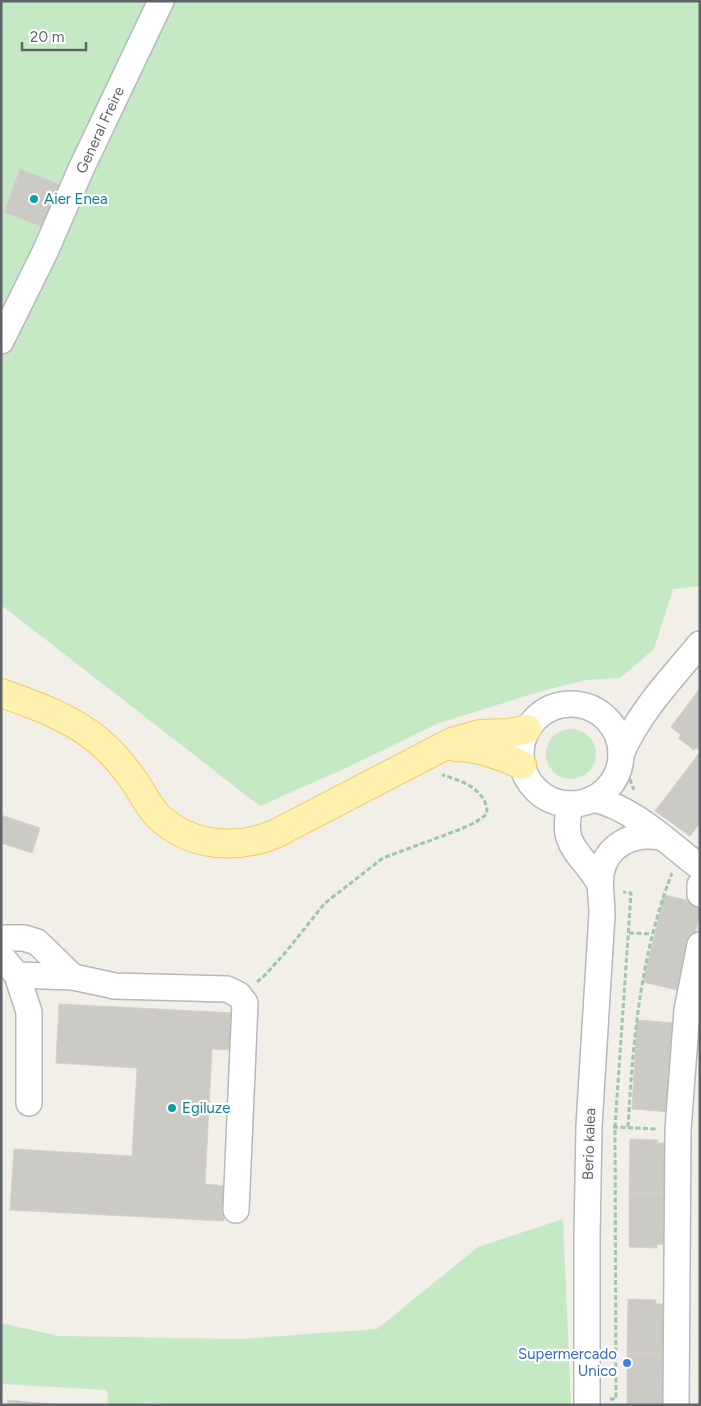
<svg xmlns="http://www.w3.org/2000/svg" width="701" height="1406" viewBox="0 0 701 1406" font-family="Figtree,sans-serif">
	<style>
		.green { fill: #c5e8c5 }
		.building { fill: #cccac5; stroke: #d6d1c6 }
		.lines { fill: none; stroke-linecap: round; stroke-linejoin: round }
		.minor-casing { stroke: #b5b8bc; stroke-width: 28 }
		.major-casing { stroke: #f2c960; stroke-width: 30 }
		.path { stroke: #9cc7a9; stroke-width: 3; stroke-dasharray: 5 2.5; stroke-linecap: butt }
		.minor { stroke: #fff; stroke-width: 25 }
		.major { stroke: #fff2af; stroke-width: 28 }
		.culture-dot { fill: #0f9aa8; stroke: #fff; stroke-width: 2 }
		.shop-dot { fill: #3f7fe0; stroke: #fff; stroke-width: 2 }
		.labels { text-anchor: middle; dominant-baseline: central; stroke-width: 4.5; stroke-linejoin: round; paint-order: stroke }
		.street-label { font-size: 15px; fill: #5f6368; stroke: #fff }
		.culture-label { font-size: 15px; fill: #0d838f; stroke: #fff; text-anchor: start }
		.shop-label { font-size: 15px; fill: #366cbe; stroke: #fff; text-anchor: end }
	</style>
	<rect width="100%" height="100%" fill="#f1efe8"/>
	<g class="green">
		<path d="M1 1H700V586L673 589 654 649 620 678 585 680 539 692 439 723 346 768 260 806 1 605Z"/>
		<circle cx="571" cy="754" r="25"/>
		<path d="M563 1219 571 1405H177L143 1402V1405H108L107 1390 1 1384V1323L58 1336 242 1339 377 1329 478 1247Z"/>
	</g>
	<g class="building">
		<path d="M20 169 64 186 48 229 4 212Z"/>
		<path d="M700 688V750L696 748 694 750 678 738 681 735 671 727Z"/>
		<path d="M700 752V823L690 836 655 811Z"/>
		<path d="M1 815 40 828 32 853 1 843Z"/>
		<path d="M664 895 700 903V913L681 991 643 982Z"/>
		<path d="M59 1004 234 1013 232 1050 212 1049 205 1184 226 1186 224 1221 10 1210 14 1149 132 1156 137 1068 56 1063Z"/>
		<path d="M637 1020 675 1023 671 1112 632 1109Z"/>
		<path d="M630 1139 658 1140 657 1143H671V1194L629 1193Z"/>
		<path d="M629 1193 671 1194 670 1245 657 1244V1248L629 1247Z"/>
		<path d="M628 1299 656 1300V1304H669L668 1354H627Z"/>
		<path d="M627 1354H668L667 1405H627Z"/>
		<path d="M7 1400 63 1405 8 1403Z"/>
	</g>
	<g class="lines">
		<g class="minor-casing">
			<g id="minor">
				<path d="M1 341 45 252 81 169 161 1"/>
				<circle cx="571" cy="754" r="50"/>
				<path d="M621 754C639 712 671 679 700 644"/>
				<path d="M592 799C631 806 668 843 700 867"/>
				<path d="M571 804C558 847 582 852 600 884"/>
				<path d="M700 885V894"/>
				<path d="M1 938H24L37 942 73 977"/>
				<path d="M1 956 17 975 29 1012V1103"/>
				<path d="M17 975 73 977 115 986 227 989 239 995 245 1003 236 1210"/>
				<path d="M587 1405V1237L589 1126 602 914C602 901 599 887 601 874 606 845 633 832 660 837"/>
				<path d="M676 1405 678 1130 687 1010 700 945"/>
			</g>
		</g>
		<g class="major-casing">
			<g id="major">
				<path d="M1 693C35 705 72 718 100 742 114 754 126 769 137 785 143 795 149 807 158 816 190 847 236 850 275 834L452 742 480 734 510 733 527 729"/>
				<path d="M455 747C479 747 501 756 522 765"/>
			</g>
		</g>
		<g class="path">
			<path d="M630 779 634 790"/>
			<path d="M629 933 652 934"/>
			<path d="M257 982 265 975 285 953 325 903 383 858 461 829 476 822 487 814C488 790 461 780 442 775"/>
			<path d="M613 1127 657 1129"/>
			<path d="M628 1127C633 1041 640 955 672 873"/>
			<path d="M610 1399H616L615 1127 631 893 623 892"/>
		</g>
		<use href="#minor" class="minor"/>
		<use href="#major" class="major"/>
	</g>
	<g class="culture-dot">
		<circle cx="34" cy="199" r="5"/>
		<circle cx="172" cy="1108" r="5"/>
	</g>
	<circle class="shop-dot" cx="627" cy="1363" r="5"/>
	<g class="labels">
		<g class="street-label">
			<text transform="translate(100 130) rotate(-65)">General Freire</text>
			<text transform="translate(589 1144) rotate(-88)">Berio kalea</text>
		</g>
		<g class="culture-label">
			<text x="44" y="199">Aier Enea</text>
			<text x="182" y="1108">Egiluze</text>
		</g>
		<g class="shop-label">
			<text x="617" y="1354">Supermercado<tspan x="617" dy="17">Unico</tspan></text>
		</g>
	</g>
	<rect width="701" height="1406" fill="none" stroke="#5f6368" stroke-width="5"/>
	<path d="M22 42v8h64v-8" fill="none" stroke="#5f6368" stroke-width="2.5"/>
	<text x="30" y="42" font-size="15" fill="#5f6368" stroke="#ffffff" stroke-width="4" paint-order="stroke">20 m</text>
</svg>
